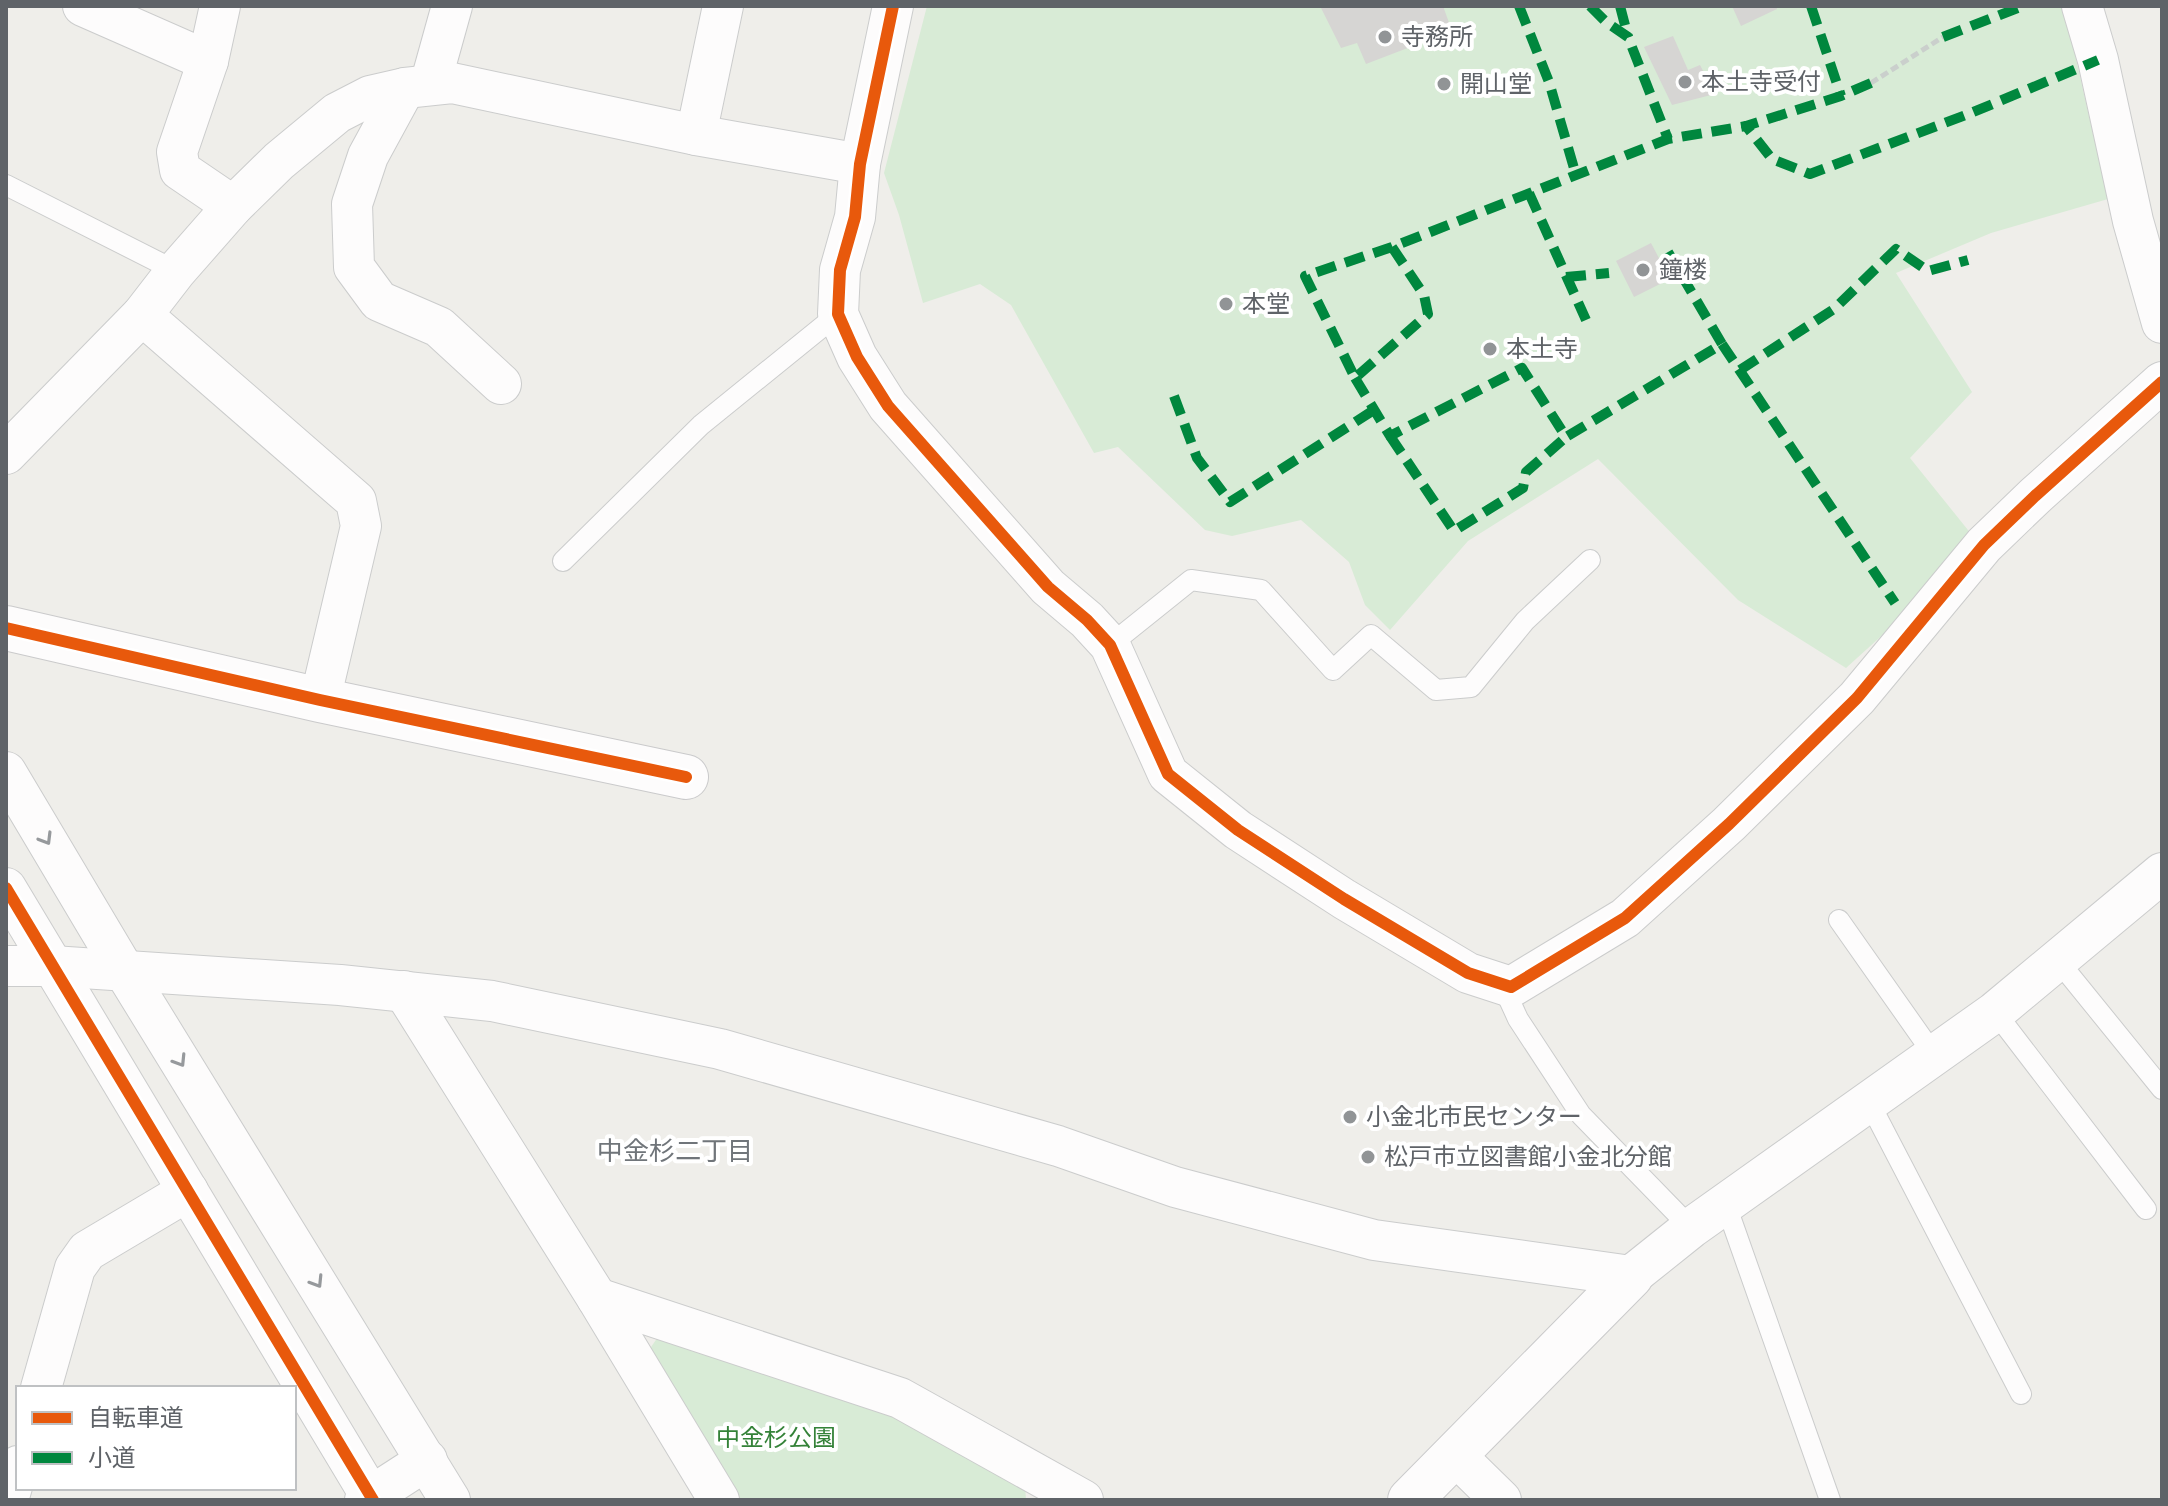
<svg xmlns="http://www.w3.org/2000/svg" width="2168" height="1506" viewBox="0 0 2168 1506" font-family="'Nunito Sans','Noto Sans JP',sans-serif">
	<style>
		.green { fill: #d8ebd6 }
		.building { fill: #d6d5d3 }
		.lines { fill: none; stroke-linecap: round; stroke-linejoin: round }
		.lane-casing { stroke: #cbcccc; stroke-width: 22 }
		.street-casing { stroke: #cbcccc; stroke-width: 42 }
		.secondary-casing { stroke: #cacacb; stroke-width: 46 }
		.path { stroke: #cacfcc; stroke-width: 5; stroke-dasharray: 8 4; stroke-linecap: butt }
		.lane { stroke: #fdfcfc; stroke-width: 20 }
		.street { stroke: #fdfcfc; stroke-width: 40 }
		.secondary { stroke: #fdfcfc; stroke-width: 44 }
		.quiet { stroke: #00873e; stroke-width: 10; stroke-dasharray: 20 10; stroke-linecap: butt }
		.cycleway-casing { stroke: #fff; stroke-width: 17 }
		.cycleway { stroke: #e8590c; stroke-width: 12 }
		.oneway { stroke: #96999c }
		.poi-dot { fill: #919496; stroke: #fff; stroke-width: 3 }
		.labels { text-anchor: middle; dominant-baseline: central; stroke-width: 8; stroke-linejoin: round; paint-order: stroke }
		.poi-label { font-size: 24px; fill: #5f6368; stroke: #fff; text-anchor: start }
		.park-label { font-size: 24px; fill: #348238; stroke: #fff }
		.neighbourhood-label { font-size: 26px; fill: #70757a; stroke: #fff }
	</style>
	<rect width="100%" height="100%" fill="#efeeea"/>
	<g class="green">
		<path d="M927 6H2064L2094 138 2115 197 1991 233 1896 273 1972 392 1910 458 1972 535 1909 611 1846 668 1738 600 1598 459 1468 541 1390 630 1365 605 1349 562 1301 520 1232 536 1205 530 1118 447 1094 453 1011 305 980 284 923 303 899 215 884 173Z"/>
		<path d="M660 1334 886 1409 1025 1483 1026 1500H741L649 1350Z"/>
	</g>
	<g class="building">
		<path d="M1320 6H1443L1452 31 1366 64 1357 43 1341 48Z"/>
		<path d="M1732 6H1776L1777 9 1741 26Z"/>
		<path d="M1673 36 1688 70 1700 65 1715 94 1672 105 1644 47Z"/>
		<path d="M1651 243 1670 279 1634 297 1616 261Z"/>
	</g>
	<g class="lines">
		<g class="lane-casing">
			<g id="lane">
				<path d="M6 185 176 271"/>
				<path d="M563 561 701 425 838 314"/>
				<path d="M1110 645 1191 580 1261 590 1333 670 1371 635 1436 690 1471 687 1525 621 1590 560"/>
				<path d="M1839 920 1934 1055"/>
				<path d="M2059 962 2162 1089"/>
				<path d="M1502 984 1518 1019 1581 1115 1691 1228"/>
				<path d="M1995 1012 2146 1209"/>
				<path d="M1869 1102 2021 1394"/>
				<path d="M1726 1205 1830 1500"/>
			</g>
		</g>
		<g class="street-casing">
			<g id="street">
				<path d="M83 6 208 61"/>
				<path d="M220 6 208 61 177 152 180 170 233 206"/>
				<path d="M893 6 860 164 855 217 840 270 838 314 857 357 888 406 1048 587 1087 620 1110 645 1168 774 1238 830 1344 899 1468 973 1511 987 1625 918 1729 824 1857 698 1984 545 2035 496 2162 382"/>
				<path d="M2082 6 2098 60 2133 221 2162 323"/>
				<path d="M430 85 452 6"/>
				<path d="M405 88 368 156 352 204 354 267 379 301 439 327 501 384"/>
				<path d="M696 135 723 6"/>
				<path d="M142 315 356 501 361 526 320 700"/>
				<path d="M6 454 142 315 176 271 233 206 279 161 337 113 370 96 405 88 452 83 696 135 860 164"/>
				<path d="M6 772 125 972 450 1500"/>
				<path d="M6 888 373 1500"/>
				<path d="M6 966H52L340 985 492 1001 720 1049 1058 1146 1175 1187 1374 1240 1631 1276 1691 1228 1995 1012 2162 873"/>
				<path d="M404 991 597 1298 719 1500"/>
				<path d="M597 1298 900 1398 1083 1500"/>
				<path d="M41 1388 75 1268 87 1251 188 1191"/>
				<path d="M1454 1454 1501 1500"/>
				<path d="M8 1500 18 1466"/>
				<path d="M365 1500 427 1460"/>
			</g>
		</g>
		<g class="secondary-casing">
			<g id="secondary">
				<path d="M6 628 320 700 686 777"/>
				<path d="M1410 1500 1631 1276"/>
			</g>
		</g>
		<path class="path" d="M1871 83 1943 37"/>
		<use href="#lane" class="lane"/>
		<use href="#street" class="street"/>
		<use href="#secondary" class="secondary"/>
		<g class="quiet">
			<path d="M1519 6 1549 82 1576 175"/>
			<path d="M1590 6 1606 22 1628 37 1668 139"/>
			<path d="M1620 6 1628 37"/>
			<path d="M1811 6 1841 96"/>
			<path d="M1943 37 2023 6"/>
			<path d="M1871 83 1841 96 1746 126 1772 159 1810 174 1971 113 2098 60"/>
			<path d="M1529 193 1586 320"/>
			<path d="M1392 247 1424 295 1428 314 1355 378 1305 276 1392 247 1668 139 1746 126"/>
			<path d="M1566 277 1609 273"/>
			<path d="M1722 344 1895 603"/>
			<path d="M1740 370 1834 309 1896 249 1928 271 1968 260"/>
			<path d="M1355 378 1390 436 1522 368 1566 437 1722 344 1668 252"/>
			<path d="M1174 396 1197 458 1230 502 1374 410"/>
			<path d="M1390 436 1454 531 1523 488 1526 472 1566 437"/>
		</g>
		<g class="cycleway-casing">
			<g id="cycleway">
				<path d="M893 6 860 164 855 217 840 270 838 314 857 357 888 406 1048 587 1087 620 1110 645 1168 774 1238 830 1344 899 1468 973 1511 987 1625 918 1729 824 1857 698 1984 545 2035 496 2162 382"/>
				<path d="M6 628 320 700 686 777"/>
				<path d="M6 888 373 1500"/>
			</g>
		</g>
		<use href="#cycleway" class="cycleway"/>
	</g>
	<defs><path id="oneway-chevron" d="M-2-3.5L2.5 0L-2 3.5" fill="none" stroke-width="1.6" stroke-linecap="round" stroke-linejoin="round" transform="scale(2)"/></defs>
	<g class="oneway">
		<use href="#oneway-chevron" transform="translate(46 839) rotate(59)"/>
		<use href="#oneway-chevron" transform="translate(180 1061) rotate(58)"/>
		<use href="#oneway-chevron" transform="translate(317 1282) rotate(58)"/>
	</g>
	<g class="poi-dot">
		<circle cx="1385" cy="37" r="8"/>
		<circle cx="1685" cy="82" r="8"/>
		<circle cx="1444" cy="84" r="8"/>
		<circle cx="1643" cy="270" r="8"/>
		<circle cx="1226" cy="304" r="8"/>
		<circle cx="1490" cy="349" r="8"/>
		<circle cx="1350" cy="1117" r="8"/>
		<circle cx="1368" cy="1157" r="8"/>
	</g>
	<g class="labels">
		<g class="poi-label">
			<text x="1401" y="37">寺務所</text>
			<text x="1701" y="82">本土寺受付</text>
			<text x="1460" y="84">開山堂</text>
			<text x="1659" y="270">鐘楼</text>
			<text x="1242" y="304">本堂</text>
			<text x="1506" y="349">本土寺</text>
			<text x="1366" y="1117">小金北市民センター</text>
			<text x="1384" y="1157">松戸市立図書館小金北分館</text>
		</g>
		<g class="park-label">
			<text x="776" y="1438">中金杉公園</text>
		</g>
		<g class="neighbourhood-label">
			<text x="675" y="1151">中金杉二丁目</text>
		</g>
	</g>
	<rect width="2168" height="1506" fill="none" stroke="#5f6368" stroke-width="16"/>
	<rect x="16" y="1386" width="280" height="104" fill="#ffffff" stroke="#bfc1c3" stroke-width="2"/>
	<rect x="32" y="1412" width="40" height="12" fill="#e8590c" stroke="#bfc1c3" stroke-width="2"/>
	<text x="88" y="1426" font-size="24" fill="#5f6368">自転車道</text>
	<rect x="32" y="1452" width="40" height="12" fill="#00873e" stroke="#bfc1c3" stroke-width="2"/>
	<text x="88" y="1466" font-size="24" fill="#5f6368">小道</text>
</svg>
